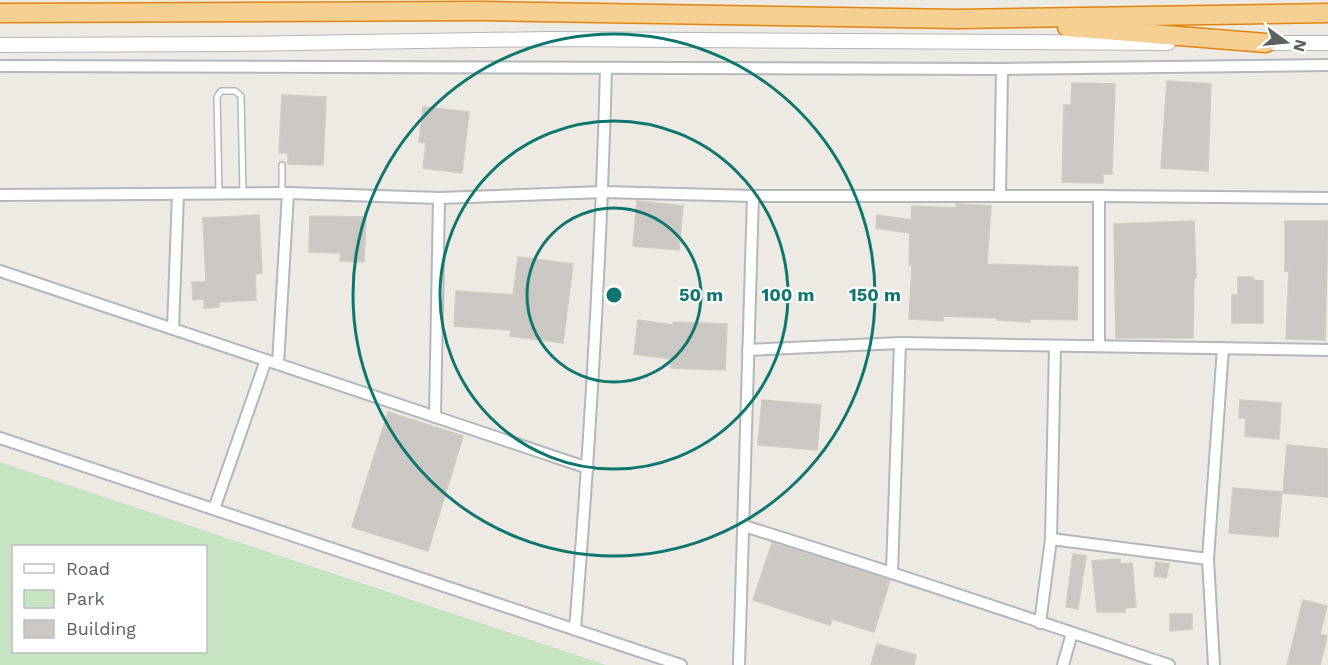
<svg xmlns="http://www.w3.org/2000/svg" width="1328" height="665" viewBox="0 0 1328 665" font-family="'Work Sans',sans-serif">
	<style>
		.green { fill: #c6e3c2; fill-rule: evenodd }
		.building { fill: #cbc7c2; stroke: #d1cbc2; stroke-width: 1.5 }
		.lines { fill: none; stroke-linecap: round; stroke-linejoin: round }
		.service-casing { stroke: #b4b7ba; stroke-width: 8 }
		.minor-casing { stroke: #b4b7ba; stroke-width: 14 }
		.secondary-casing { stroke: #b3b7ba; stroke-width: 16 }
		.motorway-casing { stroke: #e18510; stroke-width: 21 }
		.service { stroke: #fff; stroke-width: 5 }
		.minor { stroke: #fff; stroke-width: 10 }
		.secondary { stroke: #fff; stroke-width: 14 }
		.motorway { stroke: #f5d092; stroke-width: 18 }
		.ring { fill: none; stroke: #0f766e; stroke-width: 3 }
		.centre { fill: #0f766e; stroke: #fff; stroke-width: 3 }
		.ring-label { font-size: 18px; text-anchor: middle; font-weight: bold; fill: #0f766e; stroke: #fff; stroke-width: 4.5; stroke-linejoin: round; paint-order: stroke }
	</style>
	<rect width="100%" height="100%" fill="#edeae3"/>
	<path class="green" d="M0 462 606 665H0ZM14 546H206V652H14Z"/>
	<g class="building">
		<path d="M1167 81 1211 84 1208 171 1161 168Z"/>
		<path d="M1072 83 1115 84 1112 174H1103V183L1062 182 1064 105H1071Z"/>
		<path d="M282 95 326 97 323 165 288 164V153H279Z"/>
		<path d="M423 107 469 112 462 173 423 168 426 143 419 142Z"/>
		<path d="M637 201 683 206 679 250 633 246Z"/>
		<path d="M956 204 991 206 987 264 1078 267 1077 320 1030 319V322L997 320V318L943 316V321L909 319 912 265H909L910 233 876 228 877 215 911 220 912 206 956 208Z"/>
		<path d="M259 215 262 273 255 274 256 300 219 302V307L204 308V299L193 300 192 282H206L203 218Z"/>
		<path d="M310 216 366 217 364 262 340 261 341 253 309 252Z"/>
		<path d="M1194 221 1196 278H1194L1193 338H1116L1114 224Z"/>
		<path d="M1285 221H1328L1325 340 1286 339 1289 271H1285Z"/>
		<path d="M518 257 573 264 563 343 510 336 511 330 454 326 456 291 513 295Z"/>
		<path d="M1238 277H1253V280L1263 281V323H1232V295H1238Z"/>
		<path d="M638 320 673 325V322L727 324 725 370 671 368 672 359 634 354Z"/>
		<path d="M762 400 821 405 817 450 758 445Z"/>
		<path d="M1240 400 1281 403 1279 439 1245 436 1246 418H1239Z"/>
		<path d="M388 412 463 436 428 551 352 527Z"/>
		<path d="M1287 445 1328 449V497L1283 493Z"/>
		<path d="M1233 488 1282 492 1278 537 1229 533Z"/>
		<path d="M772 543 890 580 874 632 832 619 830 625 753 600Z"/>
		<path d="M1073 554 1086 556 1078 609 1066 607Z"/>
		<path d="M1120 559V564L1132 563 1136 607 1125 608V612H1097L1092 561Z"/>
		<path d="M1156 562 1169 564 1166 578 1154 576Z"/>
		<path d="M1303 600 1327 606 1320 634 1327 636 1320 665H1287Z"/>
		<path d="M1170 614H1192V629L1170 631Z"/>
		<path d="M877 644 916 655 914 665H871Z"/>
	</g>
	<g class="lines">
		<g class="service-casing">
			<g id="service">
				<path d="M282 165V193"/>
				<path d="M219 193 217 97 221 91H235L241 96 243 194"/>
			</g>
		</g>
		<g class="minor-casing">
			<g id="minor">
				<path d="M0 66 1002 69 1328 65"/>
				<path d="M0 195 288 193 439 198 603 192 753 196H1099L1328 198"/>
				<path d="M1000 195 1002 69"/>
				<path d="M1099 196V346"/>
				<path d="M0 271 588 468"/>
				<path d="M173 329 178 194"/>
				<path d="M748 350 900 343 1328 350"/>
				<path d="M278 364 288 193"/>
				<path d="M435 417 439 198"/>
				<path d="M0 438 681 665"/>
				<path d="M214 509 266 360"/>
				<path d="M744 526C887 570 1028 618 1169 665"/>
				<path d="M1051 539 1208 559"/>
				<path d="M892 571 900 343"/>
				<path d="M1040 623 1051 539 1055 346"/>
				<path d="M575 630C590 443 601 256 606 69"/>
				<path d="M739 665 753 196"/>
				<path d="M1063 665 1072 633"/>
				<path d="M1214 665 1208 559 1223 348"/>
			</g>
		</g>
		<g class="secondary-casing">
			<g id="secondary">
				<path d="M1256 43H1328"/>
				<path d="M0 45 231 44 549 39 1168 43"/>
			</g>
		</g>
		<g class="motorway-casing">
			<g id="motorway">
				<path d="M0 13 483 11 958 19 1328 13"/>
				<path d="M1067 27 1266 43"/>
			</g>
		</g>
		<use href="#service" class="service"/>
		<use href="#minor" class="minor"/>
		<use href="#secondary" class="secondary"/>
		<use href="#motorway" class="motorway"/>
	</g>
	<g class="ring">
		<circle cx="614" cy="295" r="87"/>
		<circle cx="614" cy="295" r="174"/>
		<circle cx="614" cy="295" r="261"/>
	</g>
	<circle cx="614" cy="295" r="9" class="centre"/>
	<g class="ring-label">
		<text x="701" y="301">50 m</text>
		<text x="788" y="301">100 m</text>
		<text x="875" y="301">150 m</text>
	</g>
	<rect x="12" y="545" width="195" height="108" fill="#ffffff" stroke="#bebfc1" stroke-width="1.5"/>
	<rect x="24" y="564" width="30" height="9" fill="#ffffff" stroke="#bebfc1" stroke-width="1.5"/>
	<text x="66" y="575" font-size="18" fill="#5c6063">Road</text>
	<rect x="24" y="590" width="30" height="18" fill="#c6e3c2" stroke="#bebfc1" stroke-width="1.5"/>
	<text x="66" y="605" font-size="18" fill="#5c6063">Park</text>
	<rect x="24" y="620" width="30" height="18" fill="#cbc7c2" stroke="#bebfc1" stroke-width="1.5"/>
	<text x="66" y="635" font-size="18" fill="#5c6063">Building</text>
	<g transform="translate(1286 42) rotate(105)" stroke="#ffffff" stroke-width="4.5" paint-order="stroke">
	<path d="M0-4.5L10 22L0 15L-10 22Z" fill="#5c6063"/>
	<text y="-9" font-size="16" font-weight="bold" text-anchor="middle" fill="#5c6063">N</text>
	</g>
</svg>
